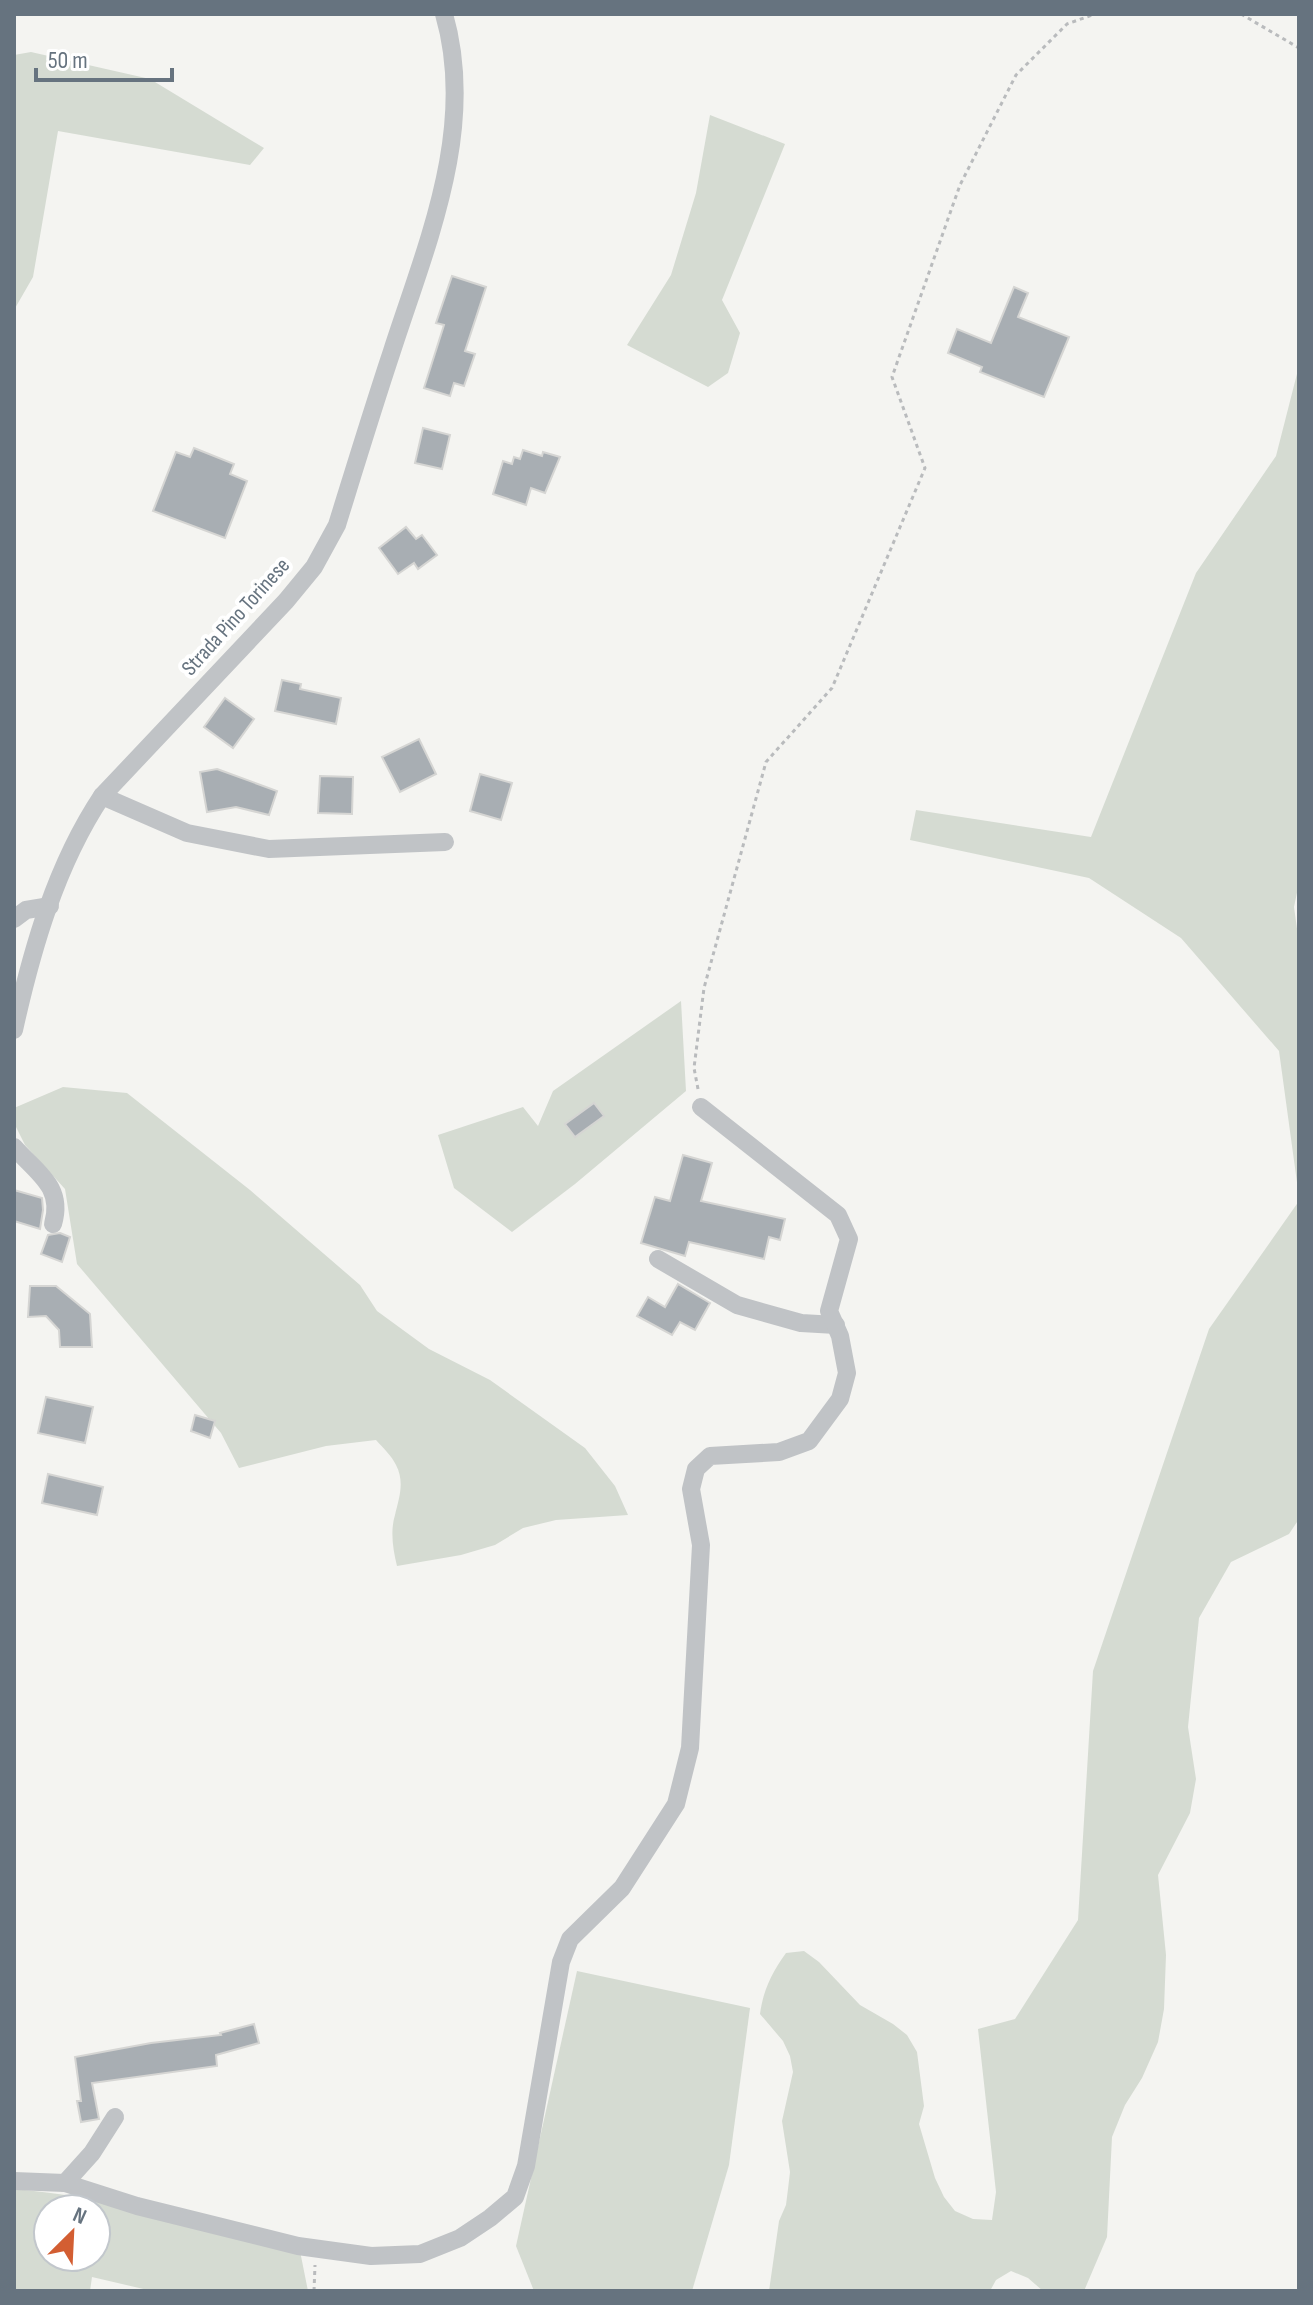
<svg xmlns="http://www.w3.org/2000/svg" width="1313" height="2305" viewBox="0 0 1313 2305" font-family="'Sofia Sans Condensed',sans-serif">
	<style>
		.green { fill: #d5dbd2; fill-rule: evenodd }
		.building { fill: #a8aeb3; stroke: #d5d5d3; stroke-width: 2 }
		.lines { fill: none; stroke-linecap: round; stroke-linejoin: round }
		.path { stroke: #b9bbbd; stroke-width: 3; stroke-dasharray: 4 4; stroke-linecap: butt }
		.minor { stroke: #c0c3c6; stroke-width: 18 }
		.labels { text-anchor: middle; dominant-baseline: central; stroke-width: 8; stroke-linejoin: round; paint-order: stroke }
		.street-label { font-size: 22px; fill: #66737f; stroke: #fff }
	</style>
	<rect width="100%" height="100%" fill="#f4f4f1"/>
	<g class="green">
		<path d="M31 52 150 79 264 148 250 165 58 131 33 277 14 310V55Z"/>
		<path d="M710 115 785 144 722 300 740 333 728 373 708 387 627 345 671 275 696 193Z"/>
		<path d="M1299 366V883L1294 907 1299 943V1197L1279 1051 1181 938 1089 878 910 840 916 810 1091 837 1196 573 1276 456Z"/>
		<path d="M681 1001 686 1091 575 1184 512 1232 454 1188 438 1135 523 1107 538 1126 553 1091Z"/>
		<path d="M63 1087 127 1093 250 1190 360 1285 377 1311 429 1349 490 1380 585 1448 615 1486 628 1515 556 1520 523 1528 495 1545 461 1555 397 1566C393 1550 390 1531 395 1515 399 1498 405 1482 396 1465 392 1456 382 1447 376 1440L326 1446 239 1468 221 1433 77 1264 65 1189 25 1145 14 1123V1108Z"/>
		<path d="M1299 1201V1519L1289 1534 1231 1562 1199 1618 1188 1727 1196 1779 1190 1813 1158 1875 1166 1955 1164 2009 1158 2042 1142 2078 1125 2105 1112 2137 1107 2237 1084 2291H1043L1028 2278 1011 2271 996 2280 990 2291H769L779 2221 786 2205 788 2189 790 2172 782 2121 793 2072 790 2056 783 2041 760 2014C763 1991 772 1972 786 1953L804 1951 819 1962 860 2005 893 2024 907 2035 917 2052 924 2106 919 2124 935 2178 944 2197 955 2211 973 2219 992 2220 996 2192 978 2029 1015 2019 1078 1920 1093 1671 1209 1329Z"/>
		<path d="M577 1971 750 2008 729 2165 692 2291H534L516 2246Z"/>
		<path d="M14 2189C111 2197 207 2224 300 2251L308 2291H152L92 2277 90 2291H14ZM48 2209H96V2257H48Z"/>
	</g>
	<g class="building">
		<path d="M452 276 486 287 465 351 475 354 464 386 454 383 450 396 424 388 444 325 436 323Z"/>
		<path d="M1014 287 1028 293 1018 317 1069 337 1044 397 980 372 982 367 948 353 957 329 991 343Z"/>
		<path d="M423 428 450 435 442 469 415 463Z"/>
		<path d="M194 448 234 464 230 474 247 481 225 538 153 511 176 452 190 457Z"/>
		<path d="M523 450 542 456 543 452 560 457 545 493 531 488 526 505 493 494 503 461 512 464 514 457 520 459Z"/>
		<path d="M406 527 416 539 422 535 437 555 418 569 414 563 398 574 379 548Z"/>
		<path d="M282 680 301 684 300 689 341 698 336 724 275 711Z"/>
		<path d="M225 698 254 719 233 748 204 727Z"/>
		<path d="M419 739 436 774 400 792 382 757Z"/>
		<path d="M217 769 277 791 269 815 236 807 207 812 200 772Z"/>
		<path d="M480 774 512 783 501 820 470 811Z"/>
		<path d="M320 776 353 777 352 814 318 813Z"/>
		<path d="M594 1103 604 1116 575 1137 565 1124Z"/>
		<path d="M683 1155 712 1163 701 1201 785 1219 780 1240 769 1237 764 1259 689 1242 685 1256 641 1243 655 1197 670 1201Z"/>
		<path d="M14 1190 42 1198 43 1210 40 1229 14 1221Z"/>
		<path d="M60 1233 70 1237 62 1262 41 1254 48 1235Z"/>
		<path d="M678 1284 710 1303 695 1330 680 1322 672 1335 637 1316 648 1297 665 1307Z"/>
		<path d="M30 1286H56L90 1314 92 1347H60L59 1330 46 1316 28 1317Z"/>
		<path d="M46 1397 93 1407 85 1443 38 1433Z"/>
		<path d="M195 1415 215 1421 210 1438 191 1431Z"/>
		<path d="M48 1474 103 1487 97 1515 42 1503Z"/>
		<path d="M254 2024 259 2043 216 2055 217 2066 92 2083 99 2119 81 2122 77 2101H81L75 2057 151 2043 221 2035 220 2033Z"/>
	</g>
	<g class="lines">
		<g class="path">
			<path d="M1241 14 1299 48"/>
			<path d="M698 1089 694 1068 704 988 766 762 832 688 925 468 892 377 960 185 1016 75 1067 24 1095 14"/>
			<path d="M314 2291 315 2265"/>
		</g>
		<g class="minor">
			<path d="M102 796 187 833 269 849 445 842"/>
			<path d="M14 919 26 910 50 906"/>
			<path d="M14 1030C32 949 56 865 102 796L286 601 314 567 337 525C355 467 373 408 392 351 427 243 477 128 444 14"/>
			<path d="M14 1147C37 1173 64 1187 53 1224"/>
			<path d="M658 1259 737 1305 801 1323 836 1325"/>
			<path d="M14 2181 65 2183 137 2206 298 2246 371 2256 420 2254 460 2238 490 2218 515 2197 526 2166 561 1962 570 1939 622 1888 676 1804 690 1748 701 1545 691 1489 696 1469 710 1456 779 1452 809 1441 840 1399 847 1373 840 1336 829 1311 849 1239 838 1215 701 1107"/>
			<path d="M65 2183 92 2153 115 2117"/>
		</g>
	</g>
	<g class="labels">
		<g class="street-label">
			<text transform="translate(236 617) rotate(-48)">Strada Pino Torinese</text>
		</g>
	</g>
	<rect width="1313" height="2305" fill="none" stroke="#66737f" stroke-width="32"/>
	<g transform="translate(72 2233) rotate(24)"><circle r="38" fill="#ffffff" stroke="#c2c7cc" stroke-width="2"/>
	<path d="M0-6L14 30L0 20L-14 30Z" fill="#d35e32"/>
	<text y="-12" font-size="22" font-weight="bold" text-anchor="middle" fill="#66737f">N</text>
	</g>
	<path d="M36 68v12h136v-12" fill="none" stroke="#66737f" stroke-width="4"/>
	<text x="48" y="68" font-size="24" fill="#66737f" stroke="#ffffff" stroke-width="6" paint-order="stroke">50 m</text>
</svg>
